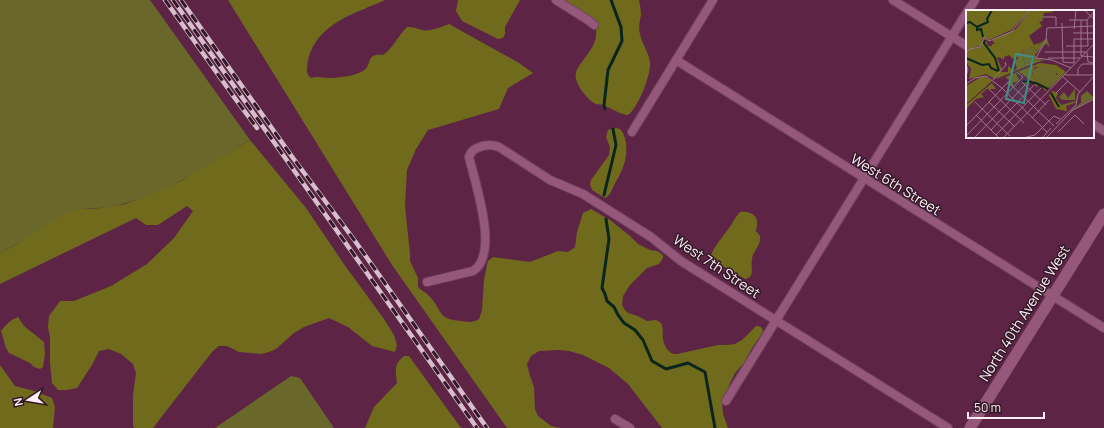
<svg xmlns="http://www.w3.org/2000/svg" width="1104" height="428" viewBox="0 0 1104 428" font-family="Manrope,sans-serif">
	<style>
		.green { fill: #6a672b }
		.forest { fill: #6f6a1c }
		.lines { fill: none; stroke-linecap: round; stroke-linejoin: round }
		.stream { stroke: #0a261c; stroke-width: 3 }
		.minor-casing { stroke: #714461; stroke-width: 10 }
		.tertiary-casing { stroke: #714461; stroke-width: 12 }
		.minor { stroke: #95577a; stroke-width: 8 }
		.tertiary { stroke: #95577a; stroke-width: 11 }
		.rail-casing { stroke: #d7becc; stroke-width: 4.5 }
		.rail { stroke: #331928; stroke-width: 3; stroke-dasharray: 9; stroke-linecap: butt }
		.labels { text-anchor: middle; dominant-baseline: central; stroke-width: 3; stroke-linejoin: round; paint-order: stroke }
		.street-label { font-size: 14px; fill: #fff0f7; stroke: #331928 }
		.inset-river { fill: none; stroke: #0a261c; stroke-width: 2 }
		.inset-road { fill: none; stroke: #9e768d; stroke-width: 1 }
		.view { fill: #3f8e89; fill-opacity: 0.15; stroke: #3f8e89; stroke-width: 2 }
		.inset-edge { fill: none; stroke: #fff0f7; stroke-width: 2 }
	</style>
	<rect width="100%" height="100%" fill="#5d2446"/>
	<g class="green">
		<path d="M0 0H150L250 140C198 171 144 210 80 209L0 253Z"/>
		<path d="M291 376 300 378 334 428H215Z"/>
	</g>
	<g class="forest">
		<path d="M228 0H385C377 4 370 6 362 10 338 19 313 34 308 61 307 68 305 73 311 78 317 76 323 78 329 78 339 78 354 76 363 71 373 65 365 53 383 55 393 48 398 36 407 27 415 26 422 32 430 30 436 29 443 26 449 24L519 63 533 73 508 88 499 109 428 130 416 149 407 170 405 206 410 254V261L418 278V287C422 291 427 293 430 297 443 311 437 319 461 321 468 322 473 323 479 319L482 310 484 280 487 265 488 261 493 257 530 262 558 251 568 252 575 247 577 232 583 213 591 209 610 220 630 236 638 244 650 250 657 251 663 255V258L659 264 647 268 630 285 623 296 622 305 625 310 628 313 638 316 647 321 656 320 661 323C664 330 662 332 663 339 664 346 669 355 677 354L718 345H726L735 344 742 340 756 326H759L762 328 763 331 761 335 752 348 744 363 735 373 731 381 722 403 723 414 728 428H662L628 384 609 368 583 355 569 351 559 350 539 351 531 356 527 364 530 376 534 387 535 409 538 416 551 426 561 428H507L392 265Z"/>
		<path d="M458 0H520L505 27V34L503 38 498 39 462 21 456 11Z"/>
		<path d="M559 0H639C640 5 641 10 641 15 640 21 638 28 640 34 642 44 649 52 650 63 651 75 638 108 628 115 619 114 613 109 605 106 603 104 599 105 596 104 587 100 573 82 576 72 577 68 580 65 582 62 592 48 599 41 595 23Z"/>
		<path d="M616 128 620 129C624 133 625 138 626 143 628 159 622 172 614 185 612 190 610 196 605 198L592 190 590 184 591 180 609 155 610 147 606 137 608 130Z"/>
		<path d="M250 140 306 208 346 267 384 319 394 335 397 345 395 352 372 346 348 327 329 318 304 327 294 333 276 349 269 352 261 354 239 352 227 346H219L213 351 201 366 153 428H134L133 425V395L136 373 133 364 121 354 109 349 99 351 92 365 77 388 67 390H58L52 383 50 363V338L48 327 49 316 60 301H74L111 286 147 264 174 238 193 211 187 206 158 225H146L136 218 0 284V253L15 245 57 218 80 209H93L125 204 149 195 179 182Z"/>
		<path d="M740 212C746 211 756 213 757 221 758 224 756 228 756 231 758 234 761 235 760 239 760 244 757 247 755 251 753 254 752 257 752 260 750 267 756 277 745 279L714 261 710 258C714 246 722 238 729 228 733 223 735 217 740 212Z"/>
		<path d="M18 317 24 326 44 342 45 354 43 367 40 369 34 367 30 363 9 353 6 348 1 331C6 325 10 320 18 317Z"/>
		<path d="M404 356H409L461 428H365L374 407 397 383C396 371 393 365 404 356Z"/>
		<path d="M0 365 15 386 34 391 52 398 55 407 53 428H0Z"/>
	</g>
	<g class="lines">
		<g class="stream">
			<path d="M605 109 604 105 608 70 622 41 621 27 611 0"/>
			<path d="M604 195 616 145 613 129"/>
			<path d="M606 219 609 239 602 288 605 294 607 301 614 307 618 315 624 323 635 330 643 340 652 361 666 369 688 363 705 372 715 428"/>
		</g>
		<g class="minor-casing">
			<g id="minor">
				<path d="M556 0 588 20 594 25"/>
				<path d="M893 0 967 46"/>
				<path d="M968 11 975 0"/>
				<path d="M676 60 1104 328"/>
				<path d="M1093 124 1104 131"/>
				<path d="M632 132 713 0"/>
				<path d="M427 282 473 271C500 254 475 183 469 157 472 146 489 143 499 147L550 180 583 194 651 237 681 261 948 428"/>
				<path d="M726 401 967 12"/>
				<path d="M615 419 630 428"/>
			</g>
		</g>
		<g class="tertiary-casing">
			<path id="tertiary" d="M970 428 1104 214"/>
		</g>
		<use href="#minor" class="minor"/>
		<use href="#tertiary" class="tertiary"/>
		<g class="rail-casing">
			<g id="rail">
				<path d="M165 0 234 97 257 128"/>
				<path d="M173 0 477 428"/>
				<path d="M181 0 293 158 355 241 487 428"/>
			</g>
		</g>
		<use href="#rail" class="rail"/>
	</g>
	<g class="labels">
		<g class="street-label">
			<text transform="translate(896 184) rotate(32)">West 6th Street</text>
			<text transform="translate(717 266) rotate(34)">West 7th Street</text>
			<text transform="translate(1024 313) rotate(-58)">North 40th Avenue West</text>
		</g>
	</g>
	<g transform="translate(966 10)">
		<rect width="128" height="128" fill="#5d2446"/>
		<path d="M81 28 84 38 81 34 78 35 69 45 71 49 78 50 59 57 56 39 67 37 71 41 73 34 80 29 75 37ZM74 55H86L91 61 90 65 99 63 84 78 68 69 66 61ZM109 79V90H96L93 87 98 82 102 88ZM121 81 128 88 101 103 115 93V86Z" fill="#6a672b"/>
		<path d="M0 0H64L45 20 23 30 17 26 14 36 6 38 0 44ZM64 0H87V2L78 3 76 12 73 11 76 16 63 26 68 35 73 33 72 41 67 37 56 40 59 57 30 69 34 62H42V56L49 61 51 58 48 50 52 49 51 46 47 49 43 45 38 47V50L33 47 31 48 36 59 29 69 20 64 3 69 5 59 0 52V45L5 39 13 38 19 27 22 36H26V34H29L26 30 50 19ZM74 53 90 55 100 62 93 66 85 55 69 57 66 62 68 69 83 77 80 81 73 75 70 77 68 73 59 74 58 71H66L53 62 50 64 53 70 51 72H47V76L41 74 48 66 43 70 39 67ZM15 67H20L26 71 0 94V76ZM26 73 30 79H21L15 84 18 87 10 89 0 99V95ZM87 81 92 83 90 88 95 95 110 91V86L111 92 100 96 101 101 90 99 83 85Z" fill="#6f6a1c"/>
		<path class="inset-river" d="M0 13 4 12 11 17M17 27 15 19 11 20V17L22 12 21 9 26 0M19 30 18 33 29 48 33 61M0 48 16 55 23 54 25 58 32 61M57 71 70 73 82 79M85 83 93 97"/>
		<path class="inset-road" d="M118 0 128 9M77 7H90V16M103 10H121L128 2M115 10V46L128 47M121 10 122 36M96 13 97 52 108 53M108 19 110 0M107 23H128M100 36H122M79 42H120M121 42 122 52 128 53M0 44 4 39 14 37 18 27 23 31 45 22 64 0M82 48H114M108 53V29H128M0 54 2 60 0 66M105 58 86 50 70 48 80 30 81 18 128 16M99 65H128M112 65V59L116 54H128M97 67 114 82M27 70 40 55 39 52M56 72 80 95M0 74 9 68 20 66 36 78M44 74 88 116M36 78 81 122M23 79 58 113M90 83 102 71M9 92 44 126M23 92 48 116M10 105 33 128M66 108 83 90M90 114 110 95 112 84 128 66M0 116 45 69M25 120 68 75M92 122 109 105 118 114M30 125 75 78M0 126 57 67 52 63M77 127 85 118M8 128 59 75M37 128 128 34M57 128 69 125 88 106 94 109M80 128 107 100 128 89"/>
		<path class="view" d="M50 44 67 47 58 93 40 89Z"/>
		<rect width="128" height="128" class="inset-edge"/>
	</g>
	<g transform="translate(28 400) rotate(258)" stroke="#331928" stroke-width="3" paint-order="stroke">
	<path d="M0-3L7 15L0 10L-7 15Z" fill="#fff0f7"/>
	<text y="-6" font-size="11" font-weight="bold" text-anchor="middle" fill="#fff0f7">N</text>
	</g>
	<path d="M968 412v6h76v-6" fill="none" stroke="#fff0f7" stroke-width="2"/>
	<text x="974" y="412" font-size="12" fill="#fff0f7" stroke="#331928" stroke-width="3" paint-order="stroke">50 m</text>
</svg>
